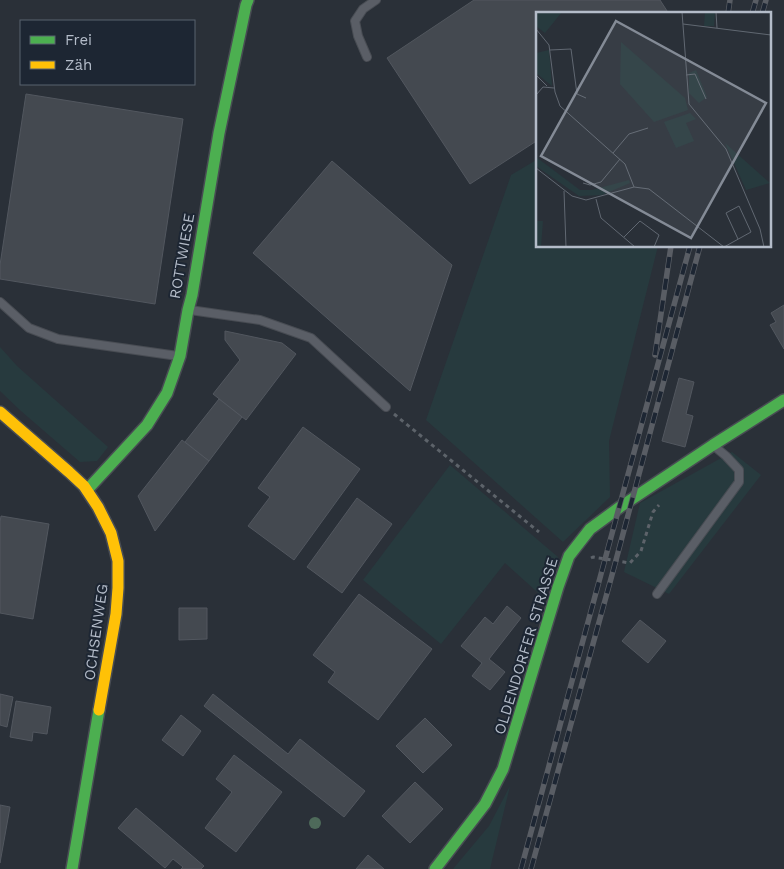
<svg xmlns="http://www.w3.org/2000/svg" width="784" height="869" viewBox="0 0 784 869" font-family="'Work Sans',sans-serif">
	<style>
		.green { fill: #273a3e }
		.building { fill: #444950; stroke: #52575f }
		.lines { fill: none; stroke-linecap: round; stroke-linejoin: round }
		.lane-casing { stroke: #484c53; stroke-width: 10 }
		.fast-casing { stroke: #484c53; stroke-width: 14 }
		.slow-casing { stroke: #484c53; stroke-width: 14 }
		.path { stroke: #5d636a; stroke-width: 3; stroke-dasharray: 4 4; stroke-linecap: butt }
		.lane { stroke: #5a5e66; stroke-width: 8 }
		.fast { stroke: #4caf50; stroke-width: 11 }
		.slow { stroke: #ffc107; stroke-width: 11 }
		.rail-casing { stroke: #595d64; stroke-width: 5.5 }
		.rail { stroke: #1d2633; stroke-width: 4; stroke-dasharray: 11; stroke-linecap: butt }
		.tree { fill: #4e6a5a }
		.labels { text-anchor: middle; dominant-baseline: central; stroke-width: 4; stroke-linejoin: round; paint-order: stroke }
		.street-label { font-size: 15px; fill: #b4bcc9; stroke: #1d2633 }
		.inset-road { fill: none; stroke: #616872; stroke-width: 1 }
		.view { fill: #848b96; fill-opacity: 0.15; stroke: #848b96; stroke-width: 2.5 }
		.inset-edge { fill: none; stroke: #b4bcc9; stroke-width: 2.5 }
	</style>
	<rect width="100%" height="100%" fill="#2a3038"/>
	<g class="green">
		<path d="M538 159V246H658L609 441 610 497 563 542 426 420 511 175Z"/>
		<path d="M0 347 17 366 108 447 97 461 80 462 21 411 0 391Z"/>
		<path d="M732 452 761 475 669 594 624 572 640 503Z"/>
		<path d="M450 465 558 557 545 599 505 563 441 644 363 580Z"/>
		<path d="M510 786 490 869H453L489 826Z"/>
	</g>
	<g class="building">
		<path d="M474 0H660L669 14H538V140L470 184 387 58Z"/>
		<path d="M26 94 183 119 155 304 0 279V265Z"/>
		<path d="M332 161 452 265 410 391 253 253Z"/>
		<path d="M784 305V349L770 325 776 322 771 313Z"/>
		<path d="M225 331 282 343 296 354 246 420 213 394 240 360 225 340Z"/>
		<path d="M679 378 694 382 686 414 693 416 685 447 662 441Z"/>
		<path d="M219 399 242 417 209 461 185 442Z"/>
		<path d="M303 427 360 469 294 560 248 526 270 497 258 488Z"/>
		<path d="M182 440 209 461 155 531 138 496Z"/>
		<path d="M357 498 392 524 342 593 307 567Z"/>
		<path d="M1 516 49 524 33 619 0 613V522Z"/>
		<path d="M359 594 432 649 378 720 328 682 335 672 313 655Z"/>
		<path d="M507 606 521 618 489 659 505 672 490 690 472 676 482 663 461 646 485 617 493 624Z"/>
		<path d="M179 608H207V639L179 640Z"/>
		<path d="M640 620 666 641 648 663 622 641Z"/>
		<path d="M0 694 13 697 7 727 0 725Z"/>
		<path d="M213 694 288 754 300 739 365 791 344 817 204 706Z"/>
		<path d="M16 701 51 707 47 734 33 732 32 741 10 737Z"/>
		<path d="M181 715 201 731 183 756 162 740Z"/>
		<path d="M425 718 452 745 423 773 396 746Z"/>
		<path d="M234 755 282 792 236 852 205 828 232 792 216 779Z"/>
		<path d="M415 782 443 809 410 843 382 816Z"/>
		<path d="M0 805 10 807 0 863Z"/>
		<path d="M136 808 204 866 201 869H181L183 867 173 859 165 868 118 828Z"/>
		<path d="M368 855 384 869H356Z"/>
	</g>
	<g class="lines">
		<g class="lane-casing">
			<g id="lane">
				<path d="M367 57 358 36 355 21 363 9 376 0"/>
				<path d="M0 302 29 328 58 339 178 356"/>
				<path d="M190 310 260 320 311 338 386 407"/>
				<path d="M657 594 739 482V470L726 456 714 446"/>
			</g>
		</g>
		<g class="fast-casing">
			<g id="fast">
				<path d="M87 490 147 425 167 393 180 356 188 310 192 295 219 133 246 5 248 0"/>
				<path d="M72 869 99 710"/>
				<path d="M435 869 485 804 503 769 558 587 569 556 590 529 620 507 713 445 784 400"/>
			</g>
		</g>
		<g class="slow-casing">
			<path id="slow" d="M0 412 69 472 84 486 98 507 111 533 118 561V588L116 614 99 710"/>
		</g>
		<g class="path">
			<path d="M394 414 539 532"/>
			<path d="M591 558 593 557 630 563 641 551 653 512 659 505"/>
		</g>
		<use href="#lane" class="lane"/>
		<use href="#fast" class="fast"/>
		<use href="#slow" class="slow"/>
		<g class="rail-casing">
			<g id="rail">
				<path d="M728 14 730 0"/>
				<path d="M752 14 756 0"/>
				<path d="M762 14 766 0"/>
				<path d="M655 355 671 246"/>
				<path d="M521 869 690 246"/>
				<path d="M531 869 612 575 700 246"/>
			</g>
		</g>
		<use href="#rail" class="rail"/>
	</g>
	<circle class="tree" cx="315" cy="823" r="6"/>
	<g class="labels">
		<g class="street-label">
			<text transform="translate(182 256) rotate(-80)">ROTTWIESE</text>
			<text transform="translate(96 632) rotate(-82)">OCHSENWEG</text>
			<text transform="translate(526 646) rotate(-73)">OLDENDORFER STRASSE</text>
		</g>
	</g>
	<g transform="translate(536 12)">
		<rect width="235" height="235" fill="#2a3038"/>
		<path d="M0 0H26L9 21 0 14ZM169 0H179L178 14H168ZM85 30 149 86 152 98 118 110 84 72ZM13 38 16 74 0 61V41ZM160 58 171 85 163 91 153 81V61ZM154 101 160 107 150 111 158 129 140 136 128 110ZM189 131 234 171 210 178ZM0 145 44 178H56L93 168 94 171 66 183 43 184 0 154ZM0 209H7L5 235H0Z" fill="#273a3e"/>
		<path class="inset-road" d="M146 0 153 92 190 137 224 217 228 235M180 0 181 16M147 12 235 23M0 17 13 33 19 80 24 94 89 152 98 175M14 38 35 37 41 82 50 86M0 63 11 74M150 63 159 62 170 87M0 83 7 75 18 76M77 141 93 122 112 116M0 156 36 184 50 188 98 175 113 177 188 235 215 220 203 194 190 201 202 227M47 171 54 173 65 170 84 147M28 179 30 235M60 187 65 206 99 235M88 225 104 209 123 223 118 235"/>
		<path class="view" d="M80 9 230 91 155 226 5 144Z"/>
		<rect width="235" height="235" class="inset-edge"/>
	</g>
	<rect x="20" y="20" width="175" height="65" fill="#1d2633" stroke="#59626f"/>
	<rect x="30" y="36" width="25" height="8" fill="#4caf50" stroke="#59626f"/>
	<text x="65" y="45" font-size="15" fill="#b4bcc9">Frei</text>
	<rect x="30" y="61" width="25" height="8" fill="#ffc107" stroke="#59626f"/>
	<text x="65" y="70" font-size="15" fill="#b4bcc9">Zäh</text>
</svg>
